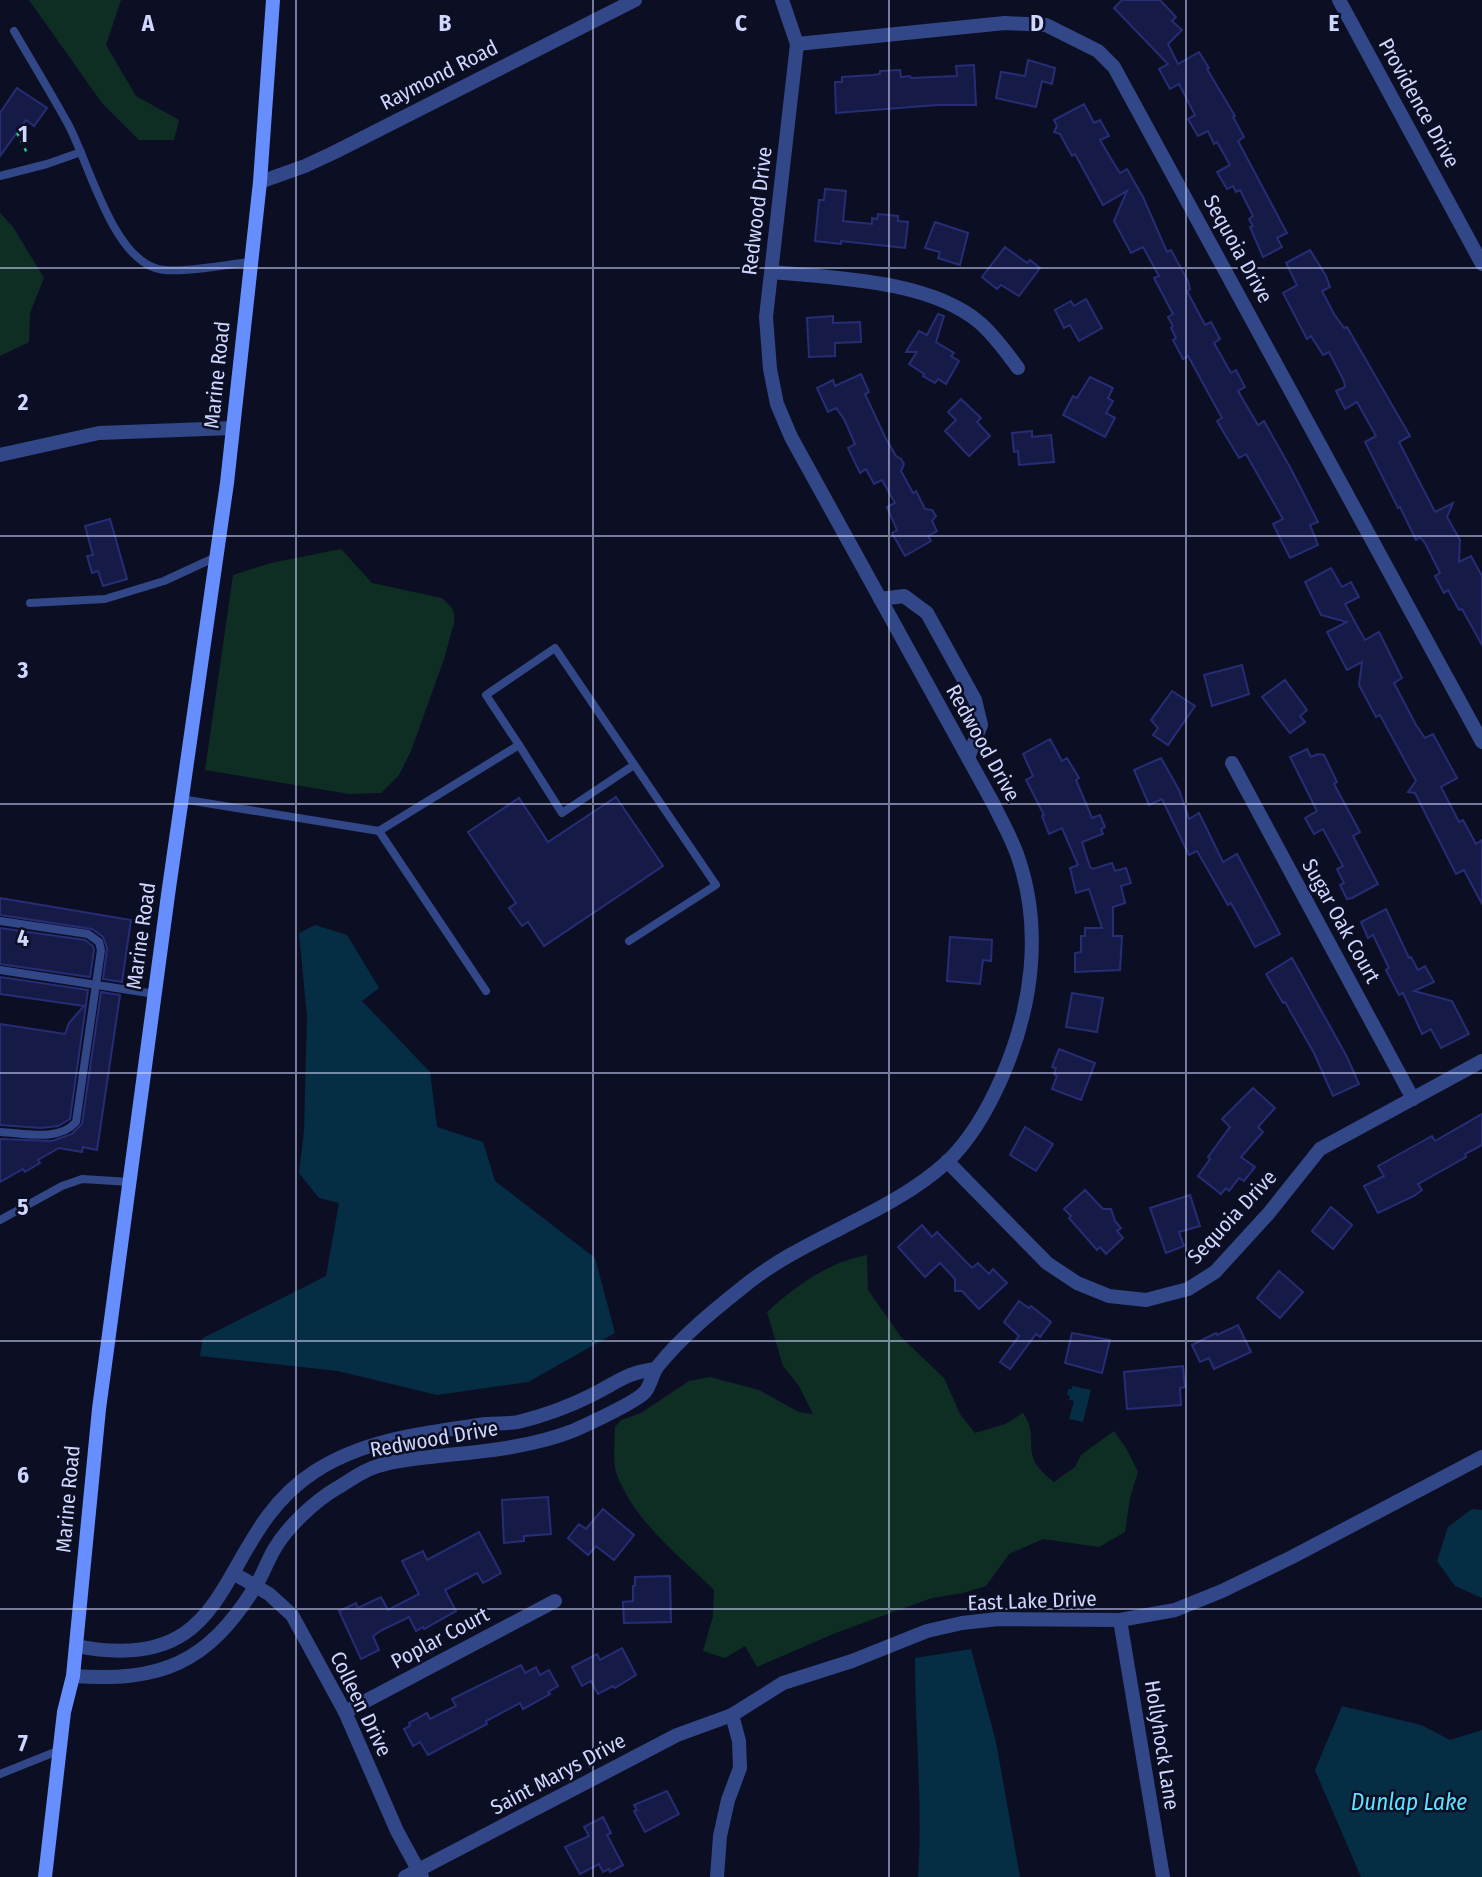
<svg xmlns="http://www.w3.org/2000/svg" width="1482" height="1877" viewBox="0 0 1482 1877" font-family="'Fira Sans Condensed',sans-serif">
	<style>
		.green { fill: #0e2e24 }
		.water { fill: #052e44 }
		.building { fill: #161a47; stroke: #262d75; stroke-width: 2 }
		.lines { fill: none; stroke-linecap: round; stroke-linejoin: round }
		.path { stroke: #23bf89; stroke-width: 2.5; stroke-dasharray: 3.5 5; stroke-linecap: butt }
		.service { stroke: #324787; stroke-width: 8 }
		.minor { stroke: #324787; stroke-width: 14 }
		.secondary { stroke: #668eff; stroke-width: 14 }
		.grid { fill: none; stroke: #cfd7ff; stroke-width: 2; stroke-opacity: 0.55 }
		.labels { text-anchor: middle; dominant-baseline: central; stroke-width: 5; stroke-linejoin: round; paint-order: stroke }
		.street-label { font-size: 21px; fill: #cfd7ff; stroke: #0c0f24 }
		.water-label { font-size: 23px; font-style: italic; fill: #5de2ff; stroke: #0c0f24 }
		.grid-label { font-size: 23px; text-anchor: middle; font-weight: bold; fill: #cfd7ff; stroke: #0c0f24; stroke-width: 5; stroke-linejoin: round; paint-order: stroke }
	</style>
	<rect width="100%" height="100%" fill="#0c0f24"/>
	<g class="green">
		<path d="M29 0H121L106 45 136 96 179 120 174 140H139L102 103Z"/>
		<path d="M0 213 13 227 44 278 30 313 29 342 0 356Z"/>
		<path d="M341 549 372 583 442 598 452 608 454 614V623L444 659 411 751 399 775 381 793 349 794 205 770 233 575 271 563Z"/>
		<path d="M867 1255 868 1290 901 1337 944 1378 960 1414 975 1433 1005 1424 1023 1413C1042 1441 1016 1453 1054 1482L1075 1467 1081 1455 1114 1431 1126 1448 1138 1472 1130 1498 1125 1532 1099 1547 1043 1539 1009 1554 986 1586 963 1593 932 1598 838 1632 757 1667 745 1646 725 1658 703 1651 713 1616 714 1590C680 1556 635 1522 617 1475 612 1462 615 1442 615 1427L621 1420 641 1413 689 1381 710 1377 759 1390 799 1412 813 1414 799 1386 783 1366 767 1312C797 1285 827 1263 867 1255Z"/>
	</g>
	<g class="water">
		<path d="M315 925 347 935 379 988 362 1001 430 1072 437 1127 483 1142 495 1181 595 1258 615 1333 528 1382 437 1395 338 1371 200 1356 203 1338 326 1276 339 1203 319 1198 299 1173 304 1131 307 1017 299 933Z"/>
		<path d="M1072 1386 1091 1390 1083 1422 1069 1419 1074 1401 1069 1400 1070 1396 1067 1395 1068 1389H1072Z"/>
		<path d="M1472 1509 1482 1510V1598L1455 1586 1437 1561 1448 1527Z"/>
		<path d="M971 1649 996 1742 1020 1877H918C923 1804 915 1731 915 1658Z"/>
		<path d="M1342 1706 1421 1725 1450 1740 1482 1730V1877H1361L1315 1770Z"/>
	</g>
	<g class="building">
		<path d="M1122 0H1160L1176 17 1172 21 1182 30 1168 44 1178 64 1199 52 1209 68 1207 69 1235 116 1233 117 1244 137 1238 141 1287 233 1277 238 1282 247 1263 257 1250 227 1253 226 1249 219 1253 216 1240 190 1236 192 1233 186 1227 189 1217 172 1230 165 1217 142 1214 144 1208 131 1198 136 1188 119 1195 115 1179 84 1170 89 1159 69 1168 64 1114 8Z"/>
		<path d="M1028 60 1055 68 1052 84 1042 81 1036 107 996 98 1001 72 1025 76Z"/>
		<path d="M974 65 976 105H937L836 113 835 82H842V77L873 75 880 74V71L900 70 901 77 910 76 911 78 957 76 956 66Z"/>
		<path d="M17 88 47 108 34 126 26 120 0 156V113Z"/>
		<path d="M1084 104 1094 123 1100 120 1109 136 1100 140 1113 162 1120 173 1127 169 1143 197 1167 252 1171 250 1188 281 1190 289 1187 291 1205 325 1211 322 1220 339 1214 343 1231 373 1236 370 1245 387 1238 391 1258 425 1264 421 1291 469 1318 522 1310 525 1318 545 1290 558 1273 524 1283 519 1246 454 1239 458 1217 421 1222 418 1188 356 1183 359 1173 340 1176 338 1171 328 1173 326 1168 317 1173 314 1154 278 1159 276 1143 247 1131 253 1114 221 1127 191 1103 205 1075 154 1072 156 1060 134 1054 132 1057 126 1054 120Z"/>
		<path d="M825 189 846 191 843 221 872 224V218L877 219 878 214 898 216V221L908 222 905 248 841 241V244L815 241 819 200H824Z"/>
		<path d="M935 222 968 233 960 265 938 258 940 252 925 248Z"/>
		<path d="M1005 247 1027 263 1030 260 1040 268 1019 296 1001 285 997 289 982 277Z"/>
		<path d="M1310 250 1326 276 1330 287 1322 291 1334 314 1344 328 1347 327 1410 436 1399 442 1435 512 1453 503 1447 517 1460 540 1459 562 1471 556 1482 576V645L1462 609 1459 610 1448 590 1444 593 1435 576 1440 573 1425 543 1420 537 1416 540 1400 507 1398 508 1365 442 1376 436 1357 402 1345 409 1336 391 1345 387 1344 381 1329 352 1323 355 1311 336 1307 339 1283 293 1297 285 1286 263Z"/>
		<path d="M1086 299 1102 328 1079 341 1070 325 1064 328 1055 310 1071 301 1074 306Z"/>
		<path d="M938 314 944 316 936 342 954 353 951 356 959 361 946 384 938 379 935 383 923 376 924 374 909 364 917 352H906L919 331 927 335Z"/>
		<path d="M833 316V323L860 322 861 342 835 343V356L809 357 807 318Z"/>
		<path d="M861 374 869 392 865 394 885 437 896 456 901 459 904 464 901 471 913 493 916 491 925 509 932 510 936 516 932 521 937 531 928 536 931 541 905 556 892 533 897 530 887 507 895 503 882 480 874 484 866 469 860 473 848 448 855 444 844 419 836 408 828 412 817 388 833 380 835 386Z"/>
		<path d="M1090 377 1113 388 1108 398 1113 401 1106 413 1115 418 1105 437 1063 415 1073 396 1077 398Z"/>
		<path d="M961 399 981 418 977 422 990 436 969 456 945 431 956 420 948 412Z"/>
		<path d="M1032 431V437L1051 435 1054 462 1019 465 1018 451 1014 452 1012 433Z"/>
		<path d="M110 519 127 579 103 586 98 571 92 573 87 556 93 555 85 526Z"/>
		<path d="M1331 568 1342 587 1351 582 1359 597 1345 604 1365 640 1379 632 1402 678 1394 683 1416 725 1425 738 1433 734 1457 778 1441 787 1459 822 1463 820 1476 844 1482 840V904L1464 870 1456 874 1415 793 1408 792 1416 781 1380 715 1376 717 1359 685 1362 662 1347 670 1327 632 1347 622 1321 615 1305 582Z"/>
		<path d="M1242 665 1249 694 1212 706 1204 675Z"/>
		<path d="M1285 680 1307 710 1300 716 1305 722 1290 733 1262 697Z"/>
		<path d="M1172 691 1195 706 1168 745 1153 735 1158 728 1151 720Z"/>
		<path d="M1050 739 1062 761 1067 758 1079 778 1076 780 1092 818 1100 815 1105 827 1101 829 1103 834 1082 842 1090 867 1093 869 1112 863 1115 871 1126 868 1131 883 1121 886 1125 903 1113 907V936H1122L1120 970 1075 972V953L1081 952V936H1085V928H1102L1089 889 1076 893 1070 868 1078 865 1062 828 1049 834 1042 816 1044 815 1026 780 1033 776 1023 754Z"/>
		<path d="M1307 749 1311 757 1318 754 1324 755 1337 782 1334 784 1360 832 1353 836 1378 884 1352 898 1347 899 1340 885 1344 883 1337 869 1343 866 1323 829 1314 834 1305 818 1317 811 1290 757Z"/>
		<path d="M1161 758 1179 790 1189 819 1199 813 1223 862 1237 854 1280 934 1255 947 1231 903 1228 905 1197 851 1189 855 1162 799 1149 805 1134 770Z"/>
		<path d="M616 797 663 866 544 946 528 922 522 926 509 908 516 903 468 832 519 798 548 842Z"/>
		<path d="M0 898 131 920 122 982 103 979 107 948 103 937 92 929 0 915Z"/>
		<path d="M1386 909 1409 958 1411 957 1418 970 1425 966 1434 982 1414 991 1452 1001 1469 1034 1441 1048 1431 1029 1422 1034 1403 993 1399 995 1386 970 1389 968 1373 935 1368 938 1361 922Z"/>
		<path d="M0 928 85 940 93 946 94 950 90 977 0 964Z"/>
		<path d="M950 937 992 940 991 961 983 960 980 984 947 981Z"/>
		<path d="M1292 958 1347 1057 1359 1084 1333 1096 1314 1053 1285 1002 1283 1003 1266 974Z"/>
		<path d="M0 977 88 990 70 1119 58 1126 41 1128 0 1125V1024L65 1034 69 1023 84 1006 0 994Z"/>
		<path d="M101 992 120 995 97 1150 83 1147 82 1152 59 1148 38 1160 40 1163 25 1172 23 1169 0 1182V1139L52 1141 72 1134 82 1124Z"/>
		<path d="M1072 993 1103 998 1097 1032 1066 1027Z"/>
		<path d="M1059 1049 1095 1063 1081 1100 1052 1089 1057 1076 1054 1074 1056 1068 1052 1067Z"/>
		<path d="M1253 1088 1275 1108 1258 1127 1263 1132 1241 1157 1255 1167 1244 1181 1239 1178 1229 1191 1226 1188 1221 1194 1198 1176 1210 1159 1208 1157 1230 1127 1222 1119Z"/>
		<path d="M1482 1114V1145L1465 1154 1466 1157 1418 1184 1422 1190 1414 1196 1378 1213 1364 1186 1384 1176 1378 1166 1432 1136 1435 1141Z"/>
		<path d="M1025 1127 1053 1144 1036 1171 1010 1155Z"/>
		<path d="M1085 1190 1103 1209H1111L1115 1221 1121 1228 1117 1231 1123 1238 1106 1254 1100 1247 1097 1250 1069 1218 1071 1216 1064 1209Z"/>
		<path d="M1190 1195 1200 1226 1179 1232 1184 1246 1166 1253 1150 1208Z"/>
		<path d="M1331 1207 1352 1225 1333 1249 1312 1231Z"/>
		<path d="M922 1225 932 1237 937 1232 972 1268 978 1263 989 1274 993 1269 1007 1283 979 1309 962 1291H955V1279L940 1263 925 1277 898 1247Z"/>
		<path d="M1279 1271 1303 1292 1280 1318 1257 1298Z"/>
		<path d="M1019 1301 1029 1308 1031 1306 1051 1322 1040 1337 1036 1334 1010 1369 1000 1362 1019 1336 1004 1322Z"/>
		<path d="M1238 1325 1251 1352 1214 1369 1209 1358 1200 1362 1192 1345 1216 1333 1217 1335Z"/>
		<path d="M1072 1333 1110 1340 1102 1373 1065 1363Z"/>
		<path d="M1183 1366 1185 1387 1180 1388 1181 1405 1127 1409 1124 1372Z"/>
		<path d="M548 1497 551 1534 524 1536V1541L504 1543 502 1500Z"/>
		<path d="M603 1509 634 1535 614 1560 596 1546 588 1555 568 1538 579 1524 586 1529Z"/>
		<path d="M479 1532 501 1573 483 1583 477 1573 445 1590 456 1611 424 1629 423 1627 416 1631 409 1617 382 1630 373 1636 379 1650 361 1659 339 1611 356 1603 358 1608 381 1597 388 1610 419 1594 402 1561 423 1551 427 1560Z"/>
		<path d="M670 1576 671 1622 624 1623 623 1602 633 1601V1586H635V1577Z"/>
		<path d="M622 1648 636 1675 615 1688 613 1686 598 1694 591 1681 582 1686 572 1667 597 1654 600 1660Z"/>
		<path d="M521 1665 525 1673 536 1667 540 1675 549 1670 558 1686 548 1692 550 1694 523 1709 520 1703 486 1721 487 1724 428 1755 420 1742 413 1746 404 1729 410 1726 409 1723 427 1713 430 1719 456 1706 452 1699Z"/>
		<path d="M667 1791 679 1814 645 1832 634 1811 637 1810 634 1805Z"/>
		<path d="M603 1817 611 1833 607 1835 623 1865 610 1872 609 1869 603 1872 599 1864 580 1874 565 1847 589 1836 584 1827Z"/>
	</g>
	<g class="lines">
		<path class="path" d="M17 133 28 155"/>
		<g class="service">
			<path d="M14 31C32 62 51 93 68 124 89 163 111 253 155 268 174 275 228 264 251 262"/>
			<path d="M0 176 47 164 81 152"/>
			<path d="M30 603 105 599 164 581 216 557"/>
			<path d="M519 745 562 813 634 765"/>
			<path d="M181 799 379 831 486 991"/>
			<path d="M379 831 519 745 486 695 555 648 716 885 629 941"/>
			<path d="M0 921 88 934 99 942 101 950 76 1122C59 1142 24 1133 0 1132"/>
			<path d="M0 970 155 994"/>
			<path d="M0 1220 62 1186 82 1179 130 1182"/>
			<path d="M0 1774 60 1750"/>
		</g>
		<g class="minor">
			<path d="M1339 0 1482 264"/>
			<path d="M797 44 1005 23 1046 25 1098 51 1114 67 1482 742"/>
			<path d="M260 182 305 166 335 152 635 0"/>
			<path d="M772 272C835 278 930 280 980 323 995 336 1006 352 1018 368"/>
			<path d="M0 455 99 433 232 428"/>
			<path d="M880 599 904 596 927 613 975 700 981 725 968 758"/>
			<path d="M1232 763 1413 1099"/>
			<path d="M947 1161 1047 1263 1077 1283 1109 1296 1146 1300 1188 1289 1215 1272 1269 1213 1320 1149 1482 1061"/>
			<path d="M233 1573 269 1594 292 1615 345 1712 397 1831 422 1877"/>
			<path d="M1120 1620 1163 1877"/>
			<path d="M76 1646C242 1679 212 1538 314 1472 366 1438 427 1433 486 1424 497 1423 508 1424 518 1422 543 1416 570 1406 592 1395 618 1382 626 1373 655 1369"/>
			<path d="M73 1676C161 1682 207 1664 255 1587 263 1575 267 1561 275 1548 288 1526 315 1501 337 1488 349 1481 362 1471 375 1467 397 1459 424 1458 447 1455 489 1451 535 1446 575 1430 590 1423 635 1403 645 1392 651 1385 652 1373 658 1366 682 1336 713 1311 743 1287 805 1236 887 1216 947 1162 971 1139 989 1107 1002 1077 1032 1008 1043 930 1018 857 1012 839 1002 822 994 805L791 437 777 404 770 369 766 317 797 44 782 0"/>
			<path d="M345 1712 555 1601"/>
			<path d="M405 1877 677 1735 732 1715"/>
			<path d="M717 1877 720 1836 728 1800 740 1768 739 1741 732 1715 783 1683 852 1661 927 1631 962 1623 998 1619 1120 1620 1175 1610 1222 1591 1292 1557 1482 1457"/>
		</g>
		<path class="secondary" d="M45 1877 64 1712 73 1676 99 1409 168 895 227 483 260 182 273 0"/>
	</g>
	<path class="grid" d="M296 0V1877M593 0V1877M889 0V1877M1186 0V1877M0 268H1482M0 536H1482M0 804H1482M0 1073H1482M0 1341H1482M0 1609H1482"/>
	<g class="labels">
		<g class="street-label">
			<text transform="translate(439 75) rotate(-27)">Raymond Road</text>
			<text transform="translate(1419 103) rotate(61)">Providence Drive</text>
			<text transform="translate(757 211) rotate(-83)">Redwood Drive</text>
			<text transform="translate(1238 249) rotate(61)">Sequoia Drive</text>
			<text transform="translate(217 375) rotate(-84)">Marine Road</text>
			<text transform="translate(983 743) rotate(61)">Redwood Drive</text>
			<text transform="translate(1341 921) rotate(61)">Sugar Oak Court</text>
			<text transform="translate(141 936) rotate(-82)">Marine Road</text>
			<text transform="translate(1232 1217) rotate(-47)">Sequoia Drive</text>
			<text transform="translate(434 1439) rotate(-10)">Redwood Drive</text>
			<text transform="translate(68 1499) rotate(-85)">Marine Road</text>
			<text transform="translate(1032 1601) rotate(-2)">East Lake Drive</text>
			<text transform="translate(440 1638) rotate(-28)">Poplar Court</text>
			<text transform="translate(361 1704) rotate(64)">Colleen Drive</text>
			<text transform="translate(1162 1745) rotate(81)">Hollyhock Lane</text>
			<text transform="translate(558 1774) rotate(-28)">Saint Marys Drive</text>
		</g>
		<g class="water-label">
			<text x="1409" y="1802">Dunlap Lake</text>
		</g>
	</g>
	<g class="grid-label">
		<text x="148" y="31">A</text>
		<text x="445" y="31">B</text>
		<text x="741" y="31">C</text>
		<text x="1037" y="31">D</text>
		<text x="1334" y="31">E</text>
		<text x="23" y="142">1</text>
		<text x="23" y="410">2</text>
		<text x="23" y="678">3</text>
		<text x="23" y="946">4</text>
		<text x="23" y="1215">5</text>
		<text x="23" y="1483">6</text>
		<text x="23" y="1751">7</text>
	</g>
</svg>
